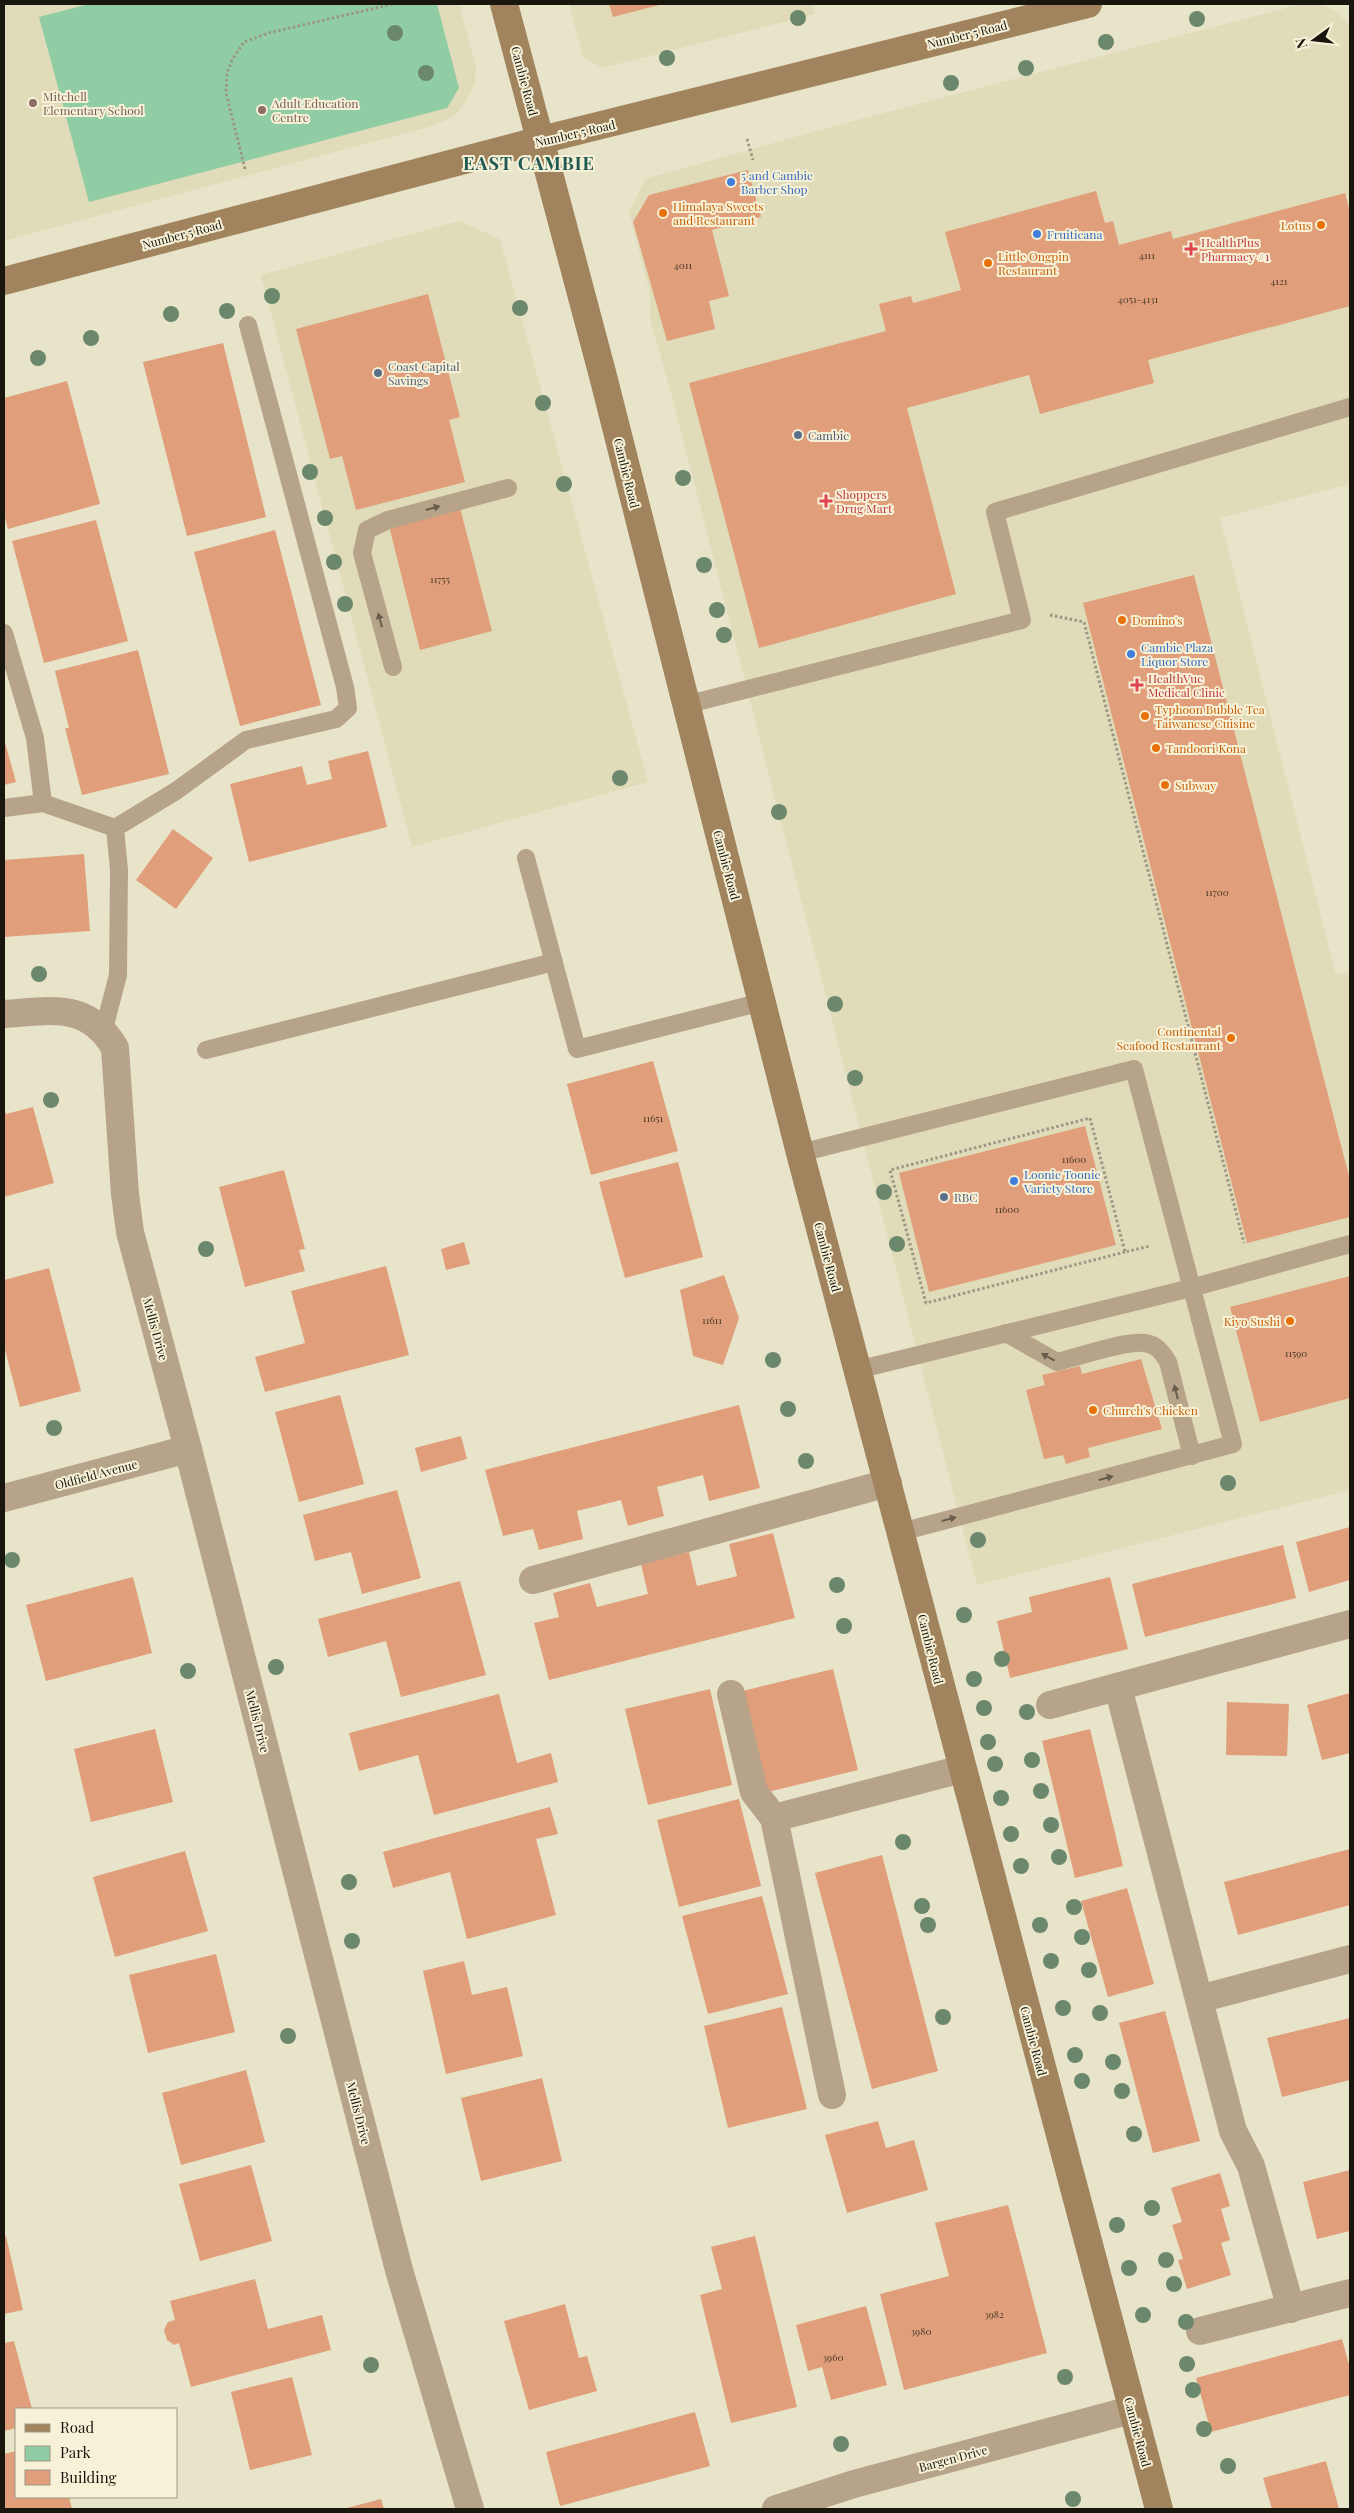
<svg xmlns="http://www.w3.org/2000/svg" width="1354" height="2513" viewBox="0 0 1354 2513" font-family="'Playfair Display',serif">
	<style>
		.built { fill: #e0dbb9 }
		.green { fill: #91cda4 }
		.building { fill: #e09f7a }
		.lines { fill: none; stroke-linecap: round; stroke-linejoin: round }
		.path { stroke: #9b9784; stroke-width: 3; stroke-dasharray: 2.5 2.5; stroke-linecap: butt }
		.service { stroke: #b7a38a; stroke-width: 18 }
		.minor { stroke: #b7a38a; stroke-width: 28 }
		.secondary { stroke: #a1835e; stroke-width: 28 }
		.tree { fill: #6c886c }
		.oneway { fill: #685c4c }
		.education-dot { fill: #8d6e63; stroke: #f6f1d7; stroke-width: 2 }
		.shop-dot { fill: #3f7fe0; stroke: #f6f1d7; stroke-width: 2 }
		.food-dot { fill: #e8710a; stroke: #f6f1d7; stroke-width: 2 }
		.health-dot { fill: #e0444e; stroke: #f6f1d7; stroke-width: 2 }
		.service-dot { fill: #5c6f8a; stroke: #f6f1d7; stroke-width: 2 }
		.labels { text-anchor: middle; dominant-baseline: central; stroke-width: 4; stroke-linejoin: round; paint-order: stroke }
		.number-label { font-size: 10px; fill: #4a3828 }
		.street-label { font-size: 12px; fill: #18160d; stroke: #f6f1d7 }
		.education-label { font-size: 12px; fill: #785e54; stroke: #f6f1d7; text-anchor: start }
		.shop-label { font-size: 12px; fill: #366cbe; stroke: #f6f1d7; text-anchor: start }
		.food-label { font-size: 12px; fill: #c56008; stroke: #f6f1d7; text-anchor: start }
		.health-label { font-size: 12px; fill: #be3a42; stroke: #f6f1d7; text-anchor: start }
		.service-label { font-size: 12px; fill: #4e5e75; stroke: #f6f1d7; text-anchor: start }
		.district-label { font-size: 18px; font-weight: bold; letter-spacing: 1px; fill: #215a53; stroke: #f6f1d7 }
	</style>
	<rect width="100%" height="100%" fill="#e8e4ca"/>
	<g class="built">
		<path d="M4 4H459L476 68 475 82 467 100 456 115 436 125 4 241Z"/>
		<path d="M569 4H813L815 14 602 68 583 57Z"/>
		<path d="M1302 4H1322L1338 13 1350 26V484L1220 518 1336 975 1350 972V1490L977 1585 670 389 650 319V293L629 213 645 179 834 126Z"/>
		<path d="M459 221 500 239 648 782 412 847 261 275Z"/>
	</g>
	<path class="green" d="M89 4H437L459 88 447 108 89 202 39 17Z"/>
	<g class="building">
		<path d="M609 4H663L613 17Z"/>
		<path d="M748 170 761 217 712 230 729 296 709 301 715 329 667 341 633 222 649 195Z"/>
		<path d="M1096 191 1105 223 1113 221 1119 245 1171 231 1173 239 1345 193 1350 213V306L1148 360 1154 383 1040 414 1029 375 907 408 956 594 759 648 689 383 886 331 879 304 911 296 913 303 961 290 945 232Z"/>
		<path d="M428 294 460 417 449 420 465 482 356 510 342 456 330 459 296 329Z"/>
		<path d="M223 343 266 517 187 536 143 362Z"/>
		<path d="M67 381 100 504 8 529 4 514V398Z"/>
		<path d="M460 508 492 631 420 650 389 526Z"/>
		<path d="M96 520 128 641 44 663 12 541Z"/>
		<path d="M275 530 321 705 240 726 194 552Z"/>
		<path d="M1194 575 1350 1180V1217L1247 1243 1083 603Z"/>
		<path d="M138 650 169 774 82 795 65 728H69L55 671Z"/>
		<path d="M4 739 16 782 4 785Z"/>
		<path d="M368 751 387 827 249 862 230 784 302 766 307 785 332 779 328 761Z"/>
		<path d="M173 829 213 858 176 909 136 880Z"/>
		<path d="M84 854 90 931 4 937V860Z"/>
		<path d="M653 1061 678 1151 591 1175 567 1084Z"/>
		<path d="M33 1107 54 1183 4 1197V1109L6 1114Z"/>
		<path d="M1085 1126 1116 1245 929 1292 899 1173Z"/>
		<path d="M678 1162 703 1257 625 1278 599 1182Z"/>
		<path d="M284 1170 305 1249 299 1250 305 1271 245 1287 219 1187Z"/>
		<path d="M464 1242 470 1264 446 1270 441 1249Z"/>
		<path d="M386 1266 409 1355 265 1392 255 1357 305 1343 291 1291Z"/>
		<path d="M49 1268 81 1391 20 1407 4 1346V1280Z"/>
		<path d="M724 1275 739 1318 723 1365 693 1356 680 1290Z"/>
		<path d="M1350 1276V1398L1260 1422 1230 1307Z"/>
		<path d="M1141 1359 1162 1429 1088 1448 1090 1457 1066 1464 1063 1455 1044 1459 1026 1390 1045 1385 1042 1375 1080 1366 1082 1374Z"/>
		<path d="M340 1395 364 1484 299 1502 275 1412Z"/>
		<path d="M739 1405 760 1488 709 1501 703 1475 657 1487 664 1516 628 1526 621 1500 577 1511 583 1539 539 1550 533 1529 503 1536 485 1470Z"/>
		<path d="M461 1436 467 1459 421 1472 415 1448Z"/>
		<path d="M397 1490 421 1578 362 1594 351 1552 315 1561 303 1515Z"/>
		<path d="M1350 1527V1580L1309 1592 1296 1542Z"/>
		<path d="M773 1533 795 1618 549 1680 534 1623 559 1617 553 1593 590 1583 597 1607 648 1594 641 1564 689 1552 697 1586 737 1576 729 1544Z"/>
		<path d="M1283 1545 1296 1598 1145 1637 1132 1584Z"/>
		<path d="M133 1577 152 1653 46 1681 26 1605Z"/>
		<path d="M1110 1577 1128 1649 1010 1678 997 1621 1032 1612 1029 1597Z"/>
		<path d="M460 1581 486 1675 401 1697 386 1641 328 1657 318 1619Z"/>
		<path d="M833 1669 858 1770 768 1792 743 1691Z"/>
		<path d="M710 1689 732 1785 648 1805 625 1709Z"/>
		<path d="M1350 1693V1753L1322 1760 1307 1705Z"/>
		<path d="M499 1694 517 1763 551 1753 558 1782 434 1815 418 1755 359 1771 349 1733Z"/>
		<path d="M1227 1702 1289 1704 1287 1756 1226 1755Z"/>
		<path d="M155 1729 173 1802 91 1822 74 1749Z"/>
		<path d="M1090 1729 1123 1866 1075 1878 1042 1741Z"/>
		<path d="M739 1799 761 1886 679 1907 657 1820Z"/>
		<path d="M550 1807 558 1834 536 1839 556 1915 467 1939 450 1872 393 1888 383 1852Z"/>
		<path d="M1350 1849V1905L1238 1935 1224 1882Z"/>
		<path d="M185 1851 208 1931 115 1957 93 1877Z"/>
		<path d="M882 1855 938 2071 872 2089 815 1873Z"/>
		<path d="M1127 1888 1154 1984 1108 1997 1081 1901Z"/>
		<path d="M762 1896 788 1994 708 2014 682 1916Z"/>
		<path d="M216 1954 235 2032 148 2053 129 1975Z"/>
		<path d="M464 1961 472 1995 507 1987 523 2056 446 2074 423 1971Z"/>
		<path d="M782 2007 807 2109 728 2128 704 2026Z"/>
		<path d="M1165 2011 1200 2141 1153 2153 1119 2023Z"/>
		<path d="M1350 2018V2080L1282 2097 1267 2038Z"/>
		<path d="M246 2070 265 2142 181 2165 162 2093Z"/>
		<path d="M542 2078 562 2161 481 2181 461 2098Z"/>
		<path d="M878 2121 886 2148 914 2140 928 2190 847 2213 825 2135Z"/>
		<path d="M251 2165 272 2241 200 2261 179 2184Z"/>
		<path d="M1350 2170V2231L1317 2239 1303 2182Z"/>
		<path d="M1220 2173 1230 2206 1221 2209 1230 2240 1221 2243 1231 2275 1187 2289 1178 2260 1183 2259 1172 2225 1182 2222 1171 2188Z"/>
		<path d="M1008 2205 1047 2353 904 2390 880 2294 949 2276 935 2223Z"/>
		<path d="M4 2236H6L23 2310 4 2314Z"/>
		<path d="M755 2236 797 2407 731 2423 700 2295 722 2289 711 2247Z"/>
		<path d="M255 2279 268 2329 322 2315 331 2350 191 2387 179 2343 174 2345 167 2340 164 2330 168 2322 175 2320 170 2301Z"/>
		<path d="M565 2304 579 2358 587 2356 597 2391 529 2410 504 2321Z"/>
		<path d="M866 2306 887 2385 831 2400 822 2367 808 2371 796 2325Z"/>
		<path d="M1342 2339 1350 2368V2395L1211 2432 1196 2378Z"/>
		<path d="M14 2341 32 2409H16V2428L4 2431V2343Z"/>
		<path d="M292 2377 312 2455 250 2470 231 2392Z"/>
		<path d="M695 2412 710 2466 560 2506 546 2452Z"/>
		<path d="M16 2451V2497H69L72 2509H4V2454Z"/>
		<path d="M1326 2461 1339 2509H1272L1263 2478Z"/>
		<path d="M381 2499 384 2509H343Z"/>
	</g>
	<g class="lines">
		<g class="path">
			<path d="M747 139 753 160"/>
			<path d="M245 169 226 93 227 73 232 60 244 42 268 33 393 4"/>
			<path d="M1050 615 1084 622 1244 1243"/>
			<path d="M1125 1252 926 1303 890 1170 1090 1118 1125 1252 1150 1246"/>
		</g>
		<g class="service">
			<path d="M4 633 35 738 43 803"/>
			<path d="M393 667 362 553 367 530 388 520 508 488"/>
			<path d="M685 705 1022 620 995 512 1350 407"/>
			<path d="M4 808 43 803 115 828"/>
			<path d="M526 858 577 1049 762 1002"/>
			<path d="M104 1029 118 975 119 870 115 828 176 791 246 740 336 719 348 708 345 687 248 325"/>
			<path d="M206 1050 554 962"/>
			<path d="M800 1153 1134 1069 1233 1444 901 1532"/>
			<path d="M1006 1333 1057 1362C1078 1357 1126 1340 1145 1343 1157 1345 1162 1352 1168 1362L1192 1456"/>
			<path d="M857 1370 1191 1288 1350 1244"/>
		</g>
		<g class="minor">
			<path d="M4 1014C50 1011 88 1001 115 1048L125 1194 130 1232 188 1449 399 2270 470 2509"/>
			<path d="M4 1498 188 1449"/>
			<path d="M533 1580 888 1483"/>
			<path d="M1118 1687 1233 2131 1251 2166 1291 2309"/>
			<path d="M731 1694 754 1792 774 1818"/>
			<path d="M1050 1705 1350 1624"/>
			<path d="M1199 1999 1350 1959"/>
			<path d="M832 2095 774 1818 962 1769"/>
			<path d="M1200 2331 1350 2293"/>
			<path d="M776 2509 854 2484 1131 2410"/>
		</g>
		<g class="secondary">
			<path d="M504 4 603 376 800 1153 1159 2509"/>
			<path d="M4 281 541 140 1088 4"/>
		</g>
	</g>
	<g class="tree">
		<circle cx="798" cy="18" r="8"/>
		<circle cx="1197" cy="19" r="8"/>
		<circle cx="395" cy="33" r="8"/>
		<circle cx="1106" cy="42" r="8"/>
		<circle cx="667" cy="58" r="8"/>
		<circle cx="1026" cy="68" r="8"/>
		<circle cx="426" cy="73" r="8"/>
		<circle cx="951" cy="83" r="8"/>
		<circle cx="272" cy="296" r="8"/>
		<circle cx="520" cy="308" r="8"/>
		<circle cx="227" cy="311" r="8"/>
		<circle cx="171" cy="314" r="8"/>
		<circle cx="91" cy="338" r="8"/>
		<circle cx="38" cy="358" r="8"/>
		<circle cx="543" cy="403" r="8"/>
		<circle cx="310" cy="472" r="8"/>
		<circle cx="683" cy="478" r="8"/>
		<circle cx="564" cy="484" r="8"/>
		<circle cx="325" cy="518" r="8"/>
		<circle cx="334" cy="562" r="8"/>
		<circle cx="704" cy="565" r="8"/>
		<circle cx="345" cy="604" r="8"/>
		<circle cx="717" cy="610" r="8"/>
		<circle cx="724" cy="635" r="8"/>
		<circle cx="620" cy="778" r="8"/>
		<circle cx="779" cy="812" r="8"/>
		<circle cx="39" cy="974" r="8"/>
		<circle cx="835" cy="1004" r="8"/>
		<circle cx="855" cy="1078" r="8"/>
		<circle cx="51" cy="1100" r="8"/>
		<circle cx="884" cy="1192" r="8"/>
		<circle cx="897" cy="1244" r="8"/>
		<circle cx="206" cy="1249" r="8"/>
		<circle cx="773" cy="1360" r="8"/>
		<circle cx="788" cy="1409" r="8"/>
		<circle cx="54" cy="1428" r="8"/>
		<circle cx="806" cy="1461" r="8"/>
		<circle cx="1228" cy="1483" r="8"/>
		<circle cx="978" cy="1540" r="8"/>
		<circle cx="12" cy="1560" r="8"/>
		<circle cx="837" cy="1585" r="8"/>
		<circle cx="964" cy="1615" r="8"/>
		<circle cx="844" cy="1626" r="8"/>
		<circle cx="1002" cy="1659" r="8"/>
		<circle cx="276" cy="1667" r="8"/>
		<circle cx="188" cy="1671" r="8"/>
		<circle cx="974" cy="1679" r="8"/>
		<circle cx="984" cy="1708" r="8"/>
		<circle cx="1027" cy="1712" r="8"/>
		<circle cx="988" cy="1742" r="8"/>
		<circle cx="1032" cy="1760" r="8"/>
		<circle cx="995" cy="1764" r="8"/>
		<circle cx="1041" cy="1791" r="8"/>
		<circle cx="1001" cy="1798" r="8"/>
		<circle cx="1051" cy="1825" r="8"/>
		<circle cx="1011" cy="1834" r="8"/>
		<circle cx="903" cy="1842" r="8"/>
		<circle cx="1059" cy="1857" r="8"/>
		<circle cx="1021" cy="1866" r="8"/>
		<circle cx="349" cy="1882" r="8"/>
		<circle cx="922" cy="1906" r="8"/>
		<circle cx="1074" cy="1907" r="8"/>
		<circle cx="928" cy="1925" r="8"/>
		<circle cx="1040" cy="1925" r="8"/>
		<circle cx="1082" cy="1937" r="8"/>
		<circle cx="352" cy="1941" r="8"/>
		<circle cx="1051" cy="1961" r="8"/>
		<circle cx="1089" cy="1970" r="8"/>
		<circle cx="1063" cy="2008" r="8"/>
		<circle cx="1100" cy="2013" r="8"/>
		<circle cx="943" cy="2017" r="8"/>
		<circle cx="288" cy="2036" r="8"/>
		<circle cx="1075" cy="2055" r="8"/>
		<circle cx="1113" cy="2062" r="8"/>
		<circle cx="1082" cy="2081" r="8"/>
		<circle cx="1122" cy="2091" r="8"/>
		<circle cx="1134" cy="2134" r="8"/>
		<circle cx="1152" cy="2208" r="8"/>
		<circle cx="1117" cy="2225" r="8"/>
		<circle cx="1166" cy="2260" r="8"/>
		<circle cx="1129" cy="2268" r="8"/>
		<circle cx="1174" cy="2284" r="8"/>
		<circle cx="1143" cy="2315" r="8"/>
		<circle cx="1186" cy="2322" r="8"/>
		<circle cx="1187" cy="2364" r="8"/>
		<circle cx="371" cy="2365" r="8"/>
		<circle cx="1065" cy="2377" r="8"/>
		<circle cx="1193" cy="2390" r="8"/>
		<circle cx="1204" cy="2429" r="8"/>
		<circle cx="841" cy="2444" r="8"/>
		<circle cx="1228" cy="2466" r="8"/>
		<circle cx="1073" cy="2499" r="8"/>
	</g>
	<defs><path id="oneway-solid" d="M-6-.8H1V-3.2L6.5 0L1 3.2V.8H-6Z" transform="scale(1.25)"/></defs>
	<g class="oneway">
		<use href="#oneway-solid" transform="translate(433 508) rotate(-15)"/>
		<use href="#oneway-solid" transform="translate(380 620) rotate(-105)"/>
		<use href="#oneway-solid" transform="translate(1048 1357) rotate(-151)"/>
		<use href="#oneway-solid" transform="translate(1176 1392) rotate(-104)"/>
		<use href="#oneway-solid" transform="translate(1106 1478) rotate(-15)"/>
		<use href="#oneway-solid" transform="translate(949 1519) rotate(-15)"/>
	</g>
	<g class="education-dot">
		<circle cx="33" cy="103" r="5"/>
		<circle cx="262" cy="110" r="5"/>
	</g>
	<g class="shop-dot">
		<circle cx="731" cy="182" r="5"/>
		<circle cx="1037" cy="234" r="5"/>
		<circle cx="1131" cy="654" r="5"/>
		<circle cx="1014" cy="1181" r="5"/>
	</g>
	<g class="food-dot">
		<circle cx="663" cy="213" r="5"/>
		<circle cx="1321" cy="225" r="5"/>
		<circle cx="988" cy="263" r="5"/>
		<circle cx="1122" cy="620" r="5"/>
		<circle cx="1145" cy="716" r="5"/>
		<circle cx="1156" cy="748" r="5"/>
		<circle cx="1165" cy="785" r="5"/>
		<circle cx="1231" cy="1038" r="5"/>
		<circle cx="1290" cy="1321" r="5"/>
		<circle cx="1093" cy="1410" r="5"/>
	</g>
	<g class="health-dot">
		<path d="M1188.5 241.5h5v5h5v5h-5v5h-5v-5h-5v-5h5z"/>
		<path d="M823.5 493.5h5v5h5v5h-5v5h-5v-5h-5v-5h5z"/>
		<path d="M1134.5 677.5h5v5h5v5h-5v5h-5v-5h-5v-5h5z"/>
	</g>
	<g class="service-dot">
		<circle cx="378" cy="373" r="5"/>
		<circle cx="798" cy="435" r="5"/>
		<circle cx="944" cy="1197" r="5"/>
	</g>
	<g class="labels">
		<g class="number-label">
			<text x="1147" y="255">4111</text>
			<text x="683" y="265">4011</text>
			<text x="1279" y="281">4121</text>
			<text x="1138" y="299">4051-4131</text>
			<text x="440" y="579">11755</text>
			<text x="1217" y="892">11700</text>
			<text x="653" y="1118">11651</text>
			<text x="1074" y="1159">11600</text>
			<text x="1007" y="1209">11600</text>
			<text x="712" y="1320">11611</text>
			<text x="1296" y="1353">11590</text>
			<text x="994" y="2314">3982</text>
			<text x="921" y="2331">3980</text>
			<text x="833" y="2357">3960</text>
		</g>
		<g class="street-label">
			<text transform="translate(967 34) rotate(-14)">Number 5 Road</text>
			<text transform="translate(525 81) rotate(75)">Cambie Road</text>
			<text transform="translate(575 133) rotate(-13)">Number 5 Road</text>
			<text transform="translate(182 234) rotate(-15)">Number 5 Road</text>
			<text transform="translate(627 473) rotate(76)">Cambie Road</text>
			<text transform="translate(727 865) rotate(75)">Cambie Road</text>
			<text transform="translate(828 1257) rotate(75)">Cambie Road</text>
			<text transform="translate(156 1329) rotate(75)">Mellis Drive</text>
			<text transform="translate(96 1474) rotate(-15)">Oldfield Avenue</text>
			<text transform="translate(931 1649) rotate(76)">Cambie Road</text>
			<text transform="translate(258 1721) rotate(76)">Mellis Drive</text>
			<text transform="translate(1034 2041) rotate(75)">Cambie Road</text>
			<text transform="translate(359 2113) rotate(76)">Mellis Drive</text>
			<text transform="translate(1138 2432) rotate(75)">Cambie Road</text>
			<text transform="translate(953 2458) rotate(-15)">Bargen Drive</text>
		</g>
		<g class="education-label">
			<text x="43" y="96">Mitchell<tspan x="43" dy="14">Elementary School</tspan></text>
			<text x="272" y="103">Adult Education<tspan x="272" dy="14">Centre</tspan></text>
		</g>
		<g class="shop-label">
			<text x="741" y="175">5 and Cambie<tspan x="741" dy="14">Barber Shop</tspan></text>
			<text x="1047" y="234">Fruiticana</text>
			<text x="1141" y="647">Cambie Plaza<tspan x="1141" dy="14">Liquor Store</tspan></text>
			<text x="1024" y="1174">Loonie Toonie<tspan x="1024" dy="14">Variety Store</tspan></text>
		</g>
		<g class="food-label">
			<text x="673" y="206">Himalaya Sweets<tspan x="673" dy="14">and Restaurant</tspan></text>
			<text x="1311" y="225" text-anchor="end">Lotus</text>
			<text x="998" y="256">Little Ongpin<tspan x="998" dy="14">Restaurant</tspan></text>
			<text x="1132" y="620">Domino's</text>
			<text x="1155" y="709">Typhoon Bubble Tea<tspan x="1155" dy="14">Taiwanese Cuisine</tspan></text>
			<text x="1166" y="748">Tandoori Kona</text>
			<text x="1175" y="785">Subway</text>
			<text x="1221" y="1031" text-anchor="end">Continental<tspan x="1221" dy="14">Seafood Restaurant</tspan></text>
			<text x="1280" y="1321" text-anchor="end">Kiyo Sushi</text>
			<text x="1103" y="1410">Church's Chicken</text>
		</g>
		<g class="health-label">
			<text x="1201" y="242">HealthPlus<tspan x="1201" dy="14">Pharmacy #1</tspan></text>
			<text x="836" y="494">Shoppers<tspan x="836" dy="14">Drug Mart</tspan></text>
			<text x="1148" y="678">HealthVue<tspan x="1148" dy="14">Medical Clinic</tspan></text>
		</g>
		<g class="service-label">
			<text x="388" y="366">Coast Capital<tspan x="388" dy="14">Savings</tspan></text>
			<text x="808" y="435">Cambie</text>
			<text x="954" y="1197">RBC</text>
		</g>
		<g class="district-label">
			<text x="529" y="163">EAST CAMBIE</text>
		</g>
	</g>
	<rect width="1354" height="2513" fill="none" stroke="#18160d" stroke-width="10"/>
	<rect x="15" y="2408" width="162" height="90" fill="#f6f1d7" stroke="#9d9986"/>
	<rect x="25" y="2424" width="25" height="8" fill="#a1835e" stroke="#9d9986"/>
	<text x="60" y="2433" font-size="15" fill="#18160d">Road</text>
	<rect x="25" y="2446" width="25" height="15" fill="#91cda4" stroke="#9d9986"/>
	<text x="60" y="2458" font-size="15" fill="#18160d">Park</text>
	<rect x="25" y="2470" width="25" height="15" fill="#e09f7a" stroke="#9d9986"/>
	<text x="60" y="2483" font-size="15" fill="#18160d">Building</text>
	<g transform="translate(1314 40) rotate(255)" stroke="#f6f1d7" stroke-width="4" paint-order="stroke">
	<path d="M0-4L9 19L0 12L-9 19Z" fill="#18160d"/>
	<text y="-8" font-size="14" font-weight="bold" text-anchor="middle" fill="#18160d">N</text>
	</g>
</svg>
